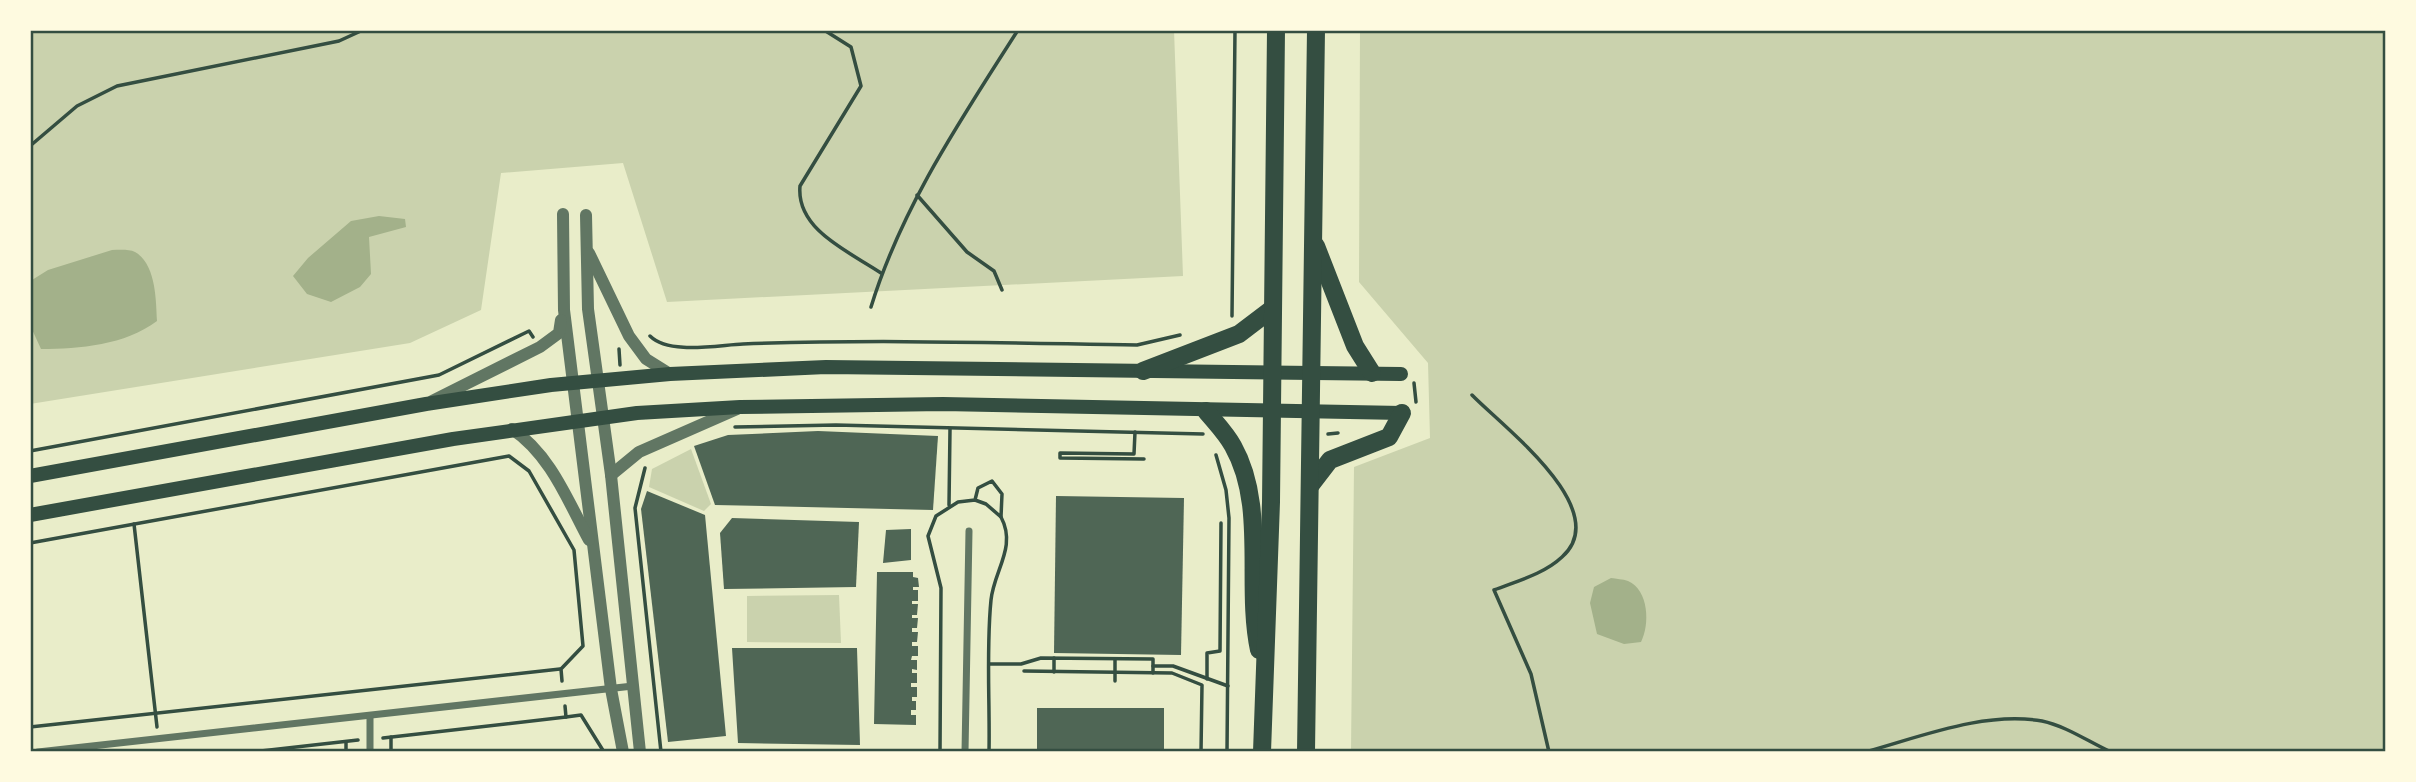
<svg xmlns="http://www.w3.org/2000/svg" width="2416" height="782" viewBox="0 0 2416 782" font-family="'Libre Baskerville',serif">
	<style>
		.green { fill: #cad2ad }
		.water { fill: #a3b18a }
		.building { fill: #4f6655 }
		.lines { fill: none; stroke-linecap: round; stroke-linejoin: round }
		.path { stroke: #344e41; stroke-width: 3.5 }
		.minor { stroke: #617663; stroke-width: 7 }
		.tertiary { stroke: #617663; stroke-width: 12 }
		.secondary { stroke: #344e41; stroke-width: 14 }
		.primary { stroke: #344e41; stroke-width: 18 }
		.neatline { fill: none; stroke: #344e41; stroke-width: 2.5 }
	</style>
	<rect width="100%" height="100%" fill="#e9edc9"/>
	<g class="green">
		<path d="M30 30H1174L1183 276 667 302 623 163 501 173 481 310 410 343 30 404Z"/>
		<path d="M1360 30H2386V752H1351L1354 467 1430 438 1428 363 1359 282Z"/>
		<path d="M691 449 711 504 704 511 649 487 652 469Z"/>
		<path d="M839 595 841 643 747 642V596Z"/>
	</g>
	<g class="water">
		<path d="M379 216 405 219 406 227 369 237 371 274 360 287 331 302 307 294 293 276 308 258 351 221Z"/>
		<path d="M112 250C119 250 129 249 135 252 156 264 156 300 157 321 125 345 80 349 41 349L30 325 32 280 48 270Z"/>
		<path d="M1611 578C1616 579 1623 579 1628 581 1649 590 1650 625 1641 642L1624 644 1597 634 1590 603 1594 587Z"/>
	</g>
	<g class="building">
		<path d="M818 431 938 436 933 510 715 505 694 446 728 435Z"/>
		<path d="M647 491 705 515 726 736 668 742 641 509Z"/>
		<path d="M1056 496 1184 498 1181 655 1054 653Z"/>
		<path d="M732 518 859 522 856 587 724 589 720 533Z"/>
		<path d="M911 529V560L883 563 886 530Z"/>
		<path d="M877 572H913V577L918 578 919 587H913V590H918V601H912V604H918L917 615H912V618H918L917 628H912V632H918L917 642H912V646H918V656H912L911 660H917V670L912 669V673H917V683H911V687H917V697H912V701H916V710H911V715H916V725L874 724Z"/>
		<path d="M732 648H857L860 745 738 743Z"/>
		<rect x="1037" y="708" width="127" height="44"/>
	</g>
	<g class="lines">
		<g class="path">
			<path d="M824 30 851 47 861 86 800 186C796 230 850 252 881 273"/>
			<path d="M30 146 77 106 117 86 339 41 363 30"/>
			<path d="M917 195 967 252 994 271 1002 290"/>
			<path d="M871 307C902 206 962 118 1018 30"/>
			<path d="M1232 316 1235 30"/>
			<path d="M650 336C669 355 718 345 743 344 873 339 1007 343 1137 345L1180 335"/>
			<path d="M619 349 620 365"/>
			<path d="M1414 383 1416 402"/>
			<path d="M1472 395C1502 426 1615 510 1562 557 1544 574 1517 581 1494 590L1531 674 1549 752"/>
			<path d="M735 427 836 425 1203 434"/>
			<path d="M1135 432 1134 454 1060 453V458L1144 459"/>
			<path d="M1328 434 1338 433"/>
			<path d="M30 451 439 375 529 331 533 337"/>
			<path d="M1216 455 1226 490 1229 518 1227 752"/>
			<path d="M645 468 635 508 661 752"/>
			<path d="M949 505 950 429"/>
			<path d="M134 524 157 727"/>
			<path d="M30 543 509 456 529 471 574 550 583 646 561 669 562 681"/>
			<path d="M1115 659V681"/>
			<path d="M990 664H1021L1041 658 1153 659V673"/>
			<path d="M1153 666H1173L1228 686"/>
			<path d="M1024 671 1172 673 1202 685 1201 752"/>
			<path d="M1054 672V658"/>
			<path d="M1207 679V653L1220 651 1221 523"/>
			<path d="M565 706 566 717 581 715 604 752"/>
			<path d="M30 727 560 669"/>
			<path d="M383 738 566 717"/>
			<path d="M252 752 358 740"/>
			<path d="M346 752V742"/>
			<path d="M391 752V737"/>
			<path d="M940 752 941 588 928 536 936 516 958 502 975 500 986 504 1001 517 1002 494 992 481 978 488 975 500"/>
			<path d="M989 752C990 702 986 650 991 600 994 570 1017 547 1001 517"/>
			<path d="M1865 752C1920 737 1984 711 2042 721 2066 726 2089 742 2111 752"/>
		</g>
		<g class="minor">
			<path d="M38 752 633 686"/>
			<path d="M370 752V716"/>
			<path d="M965 752 969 531"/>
		</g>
		<g class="tertiary">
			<path d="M563 214 564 310 611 689 623 752"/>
			<path d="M586 215 588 309 611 475 640 752"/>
			<path d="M589 253 629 336 646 359 670 374"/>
			<path d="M432 401 540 347 559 333 561 320"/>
			<path d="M512 429C550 454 568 501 589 540"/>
			<path d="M611 475 639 452 737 409"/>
		</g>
		<g class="secondary">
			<path d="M30 476 426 404 551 385 670 374 826 367 1401 374"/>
			<path d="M30 515 453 439 637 413 740 407 943 404 1402 413"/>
		</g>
		<g class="primary">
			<path d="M1316 246 1355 346 1372 373"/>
			<path d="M1143 371 1239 334 1272 309"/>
			<path d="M1206 411C1215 422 1226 433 1233 446 1267 506 1245 584 1259 650"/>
			<path d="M1310 486 1330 460 1389 437 1402 413"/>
			<path d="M1262 752 1271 502 1276 30"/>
			<path d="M1306 752 1316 30"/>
		</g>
	</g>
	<rect width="2416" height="782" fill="none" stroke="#fefae0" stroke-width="63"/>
	<rect x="32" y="32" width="2352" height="718" class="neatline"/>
</svg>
